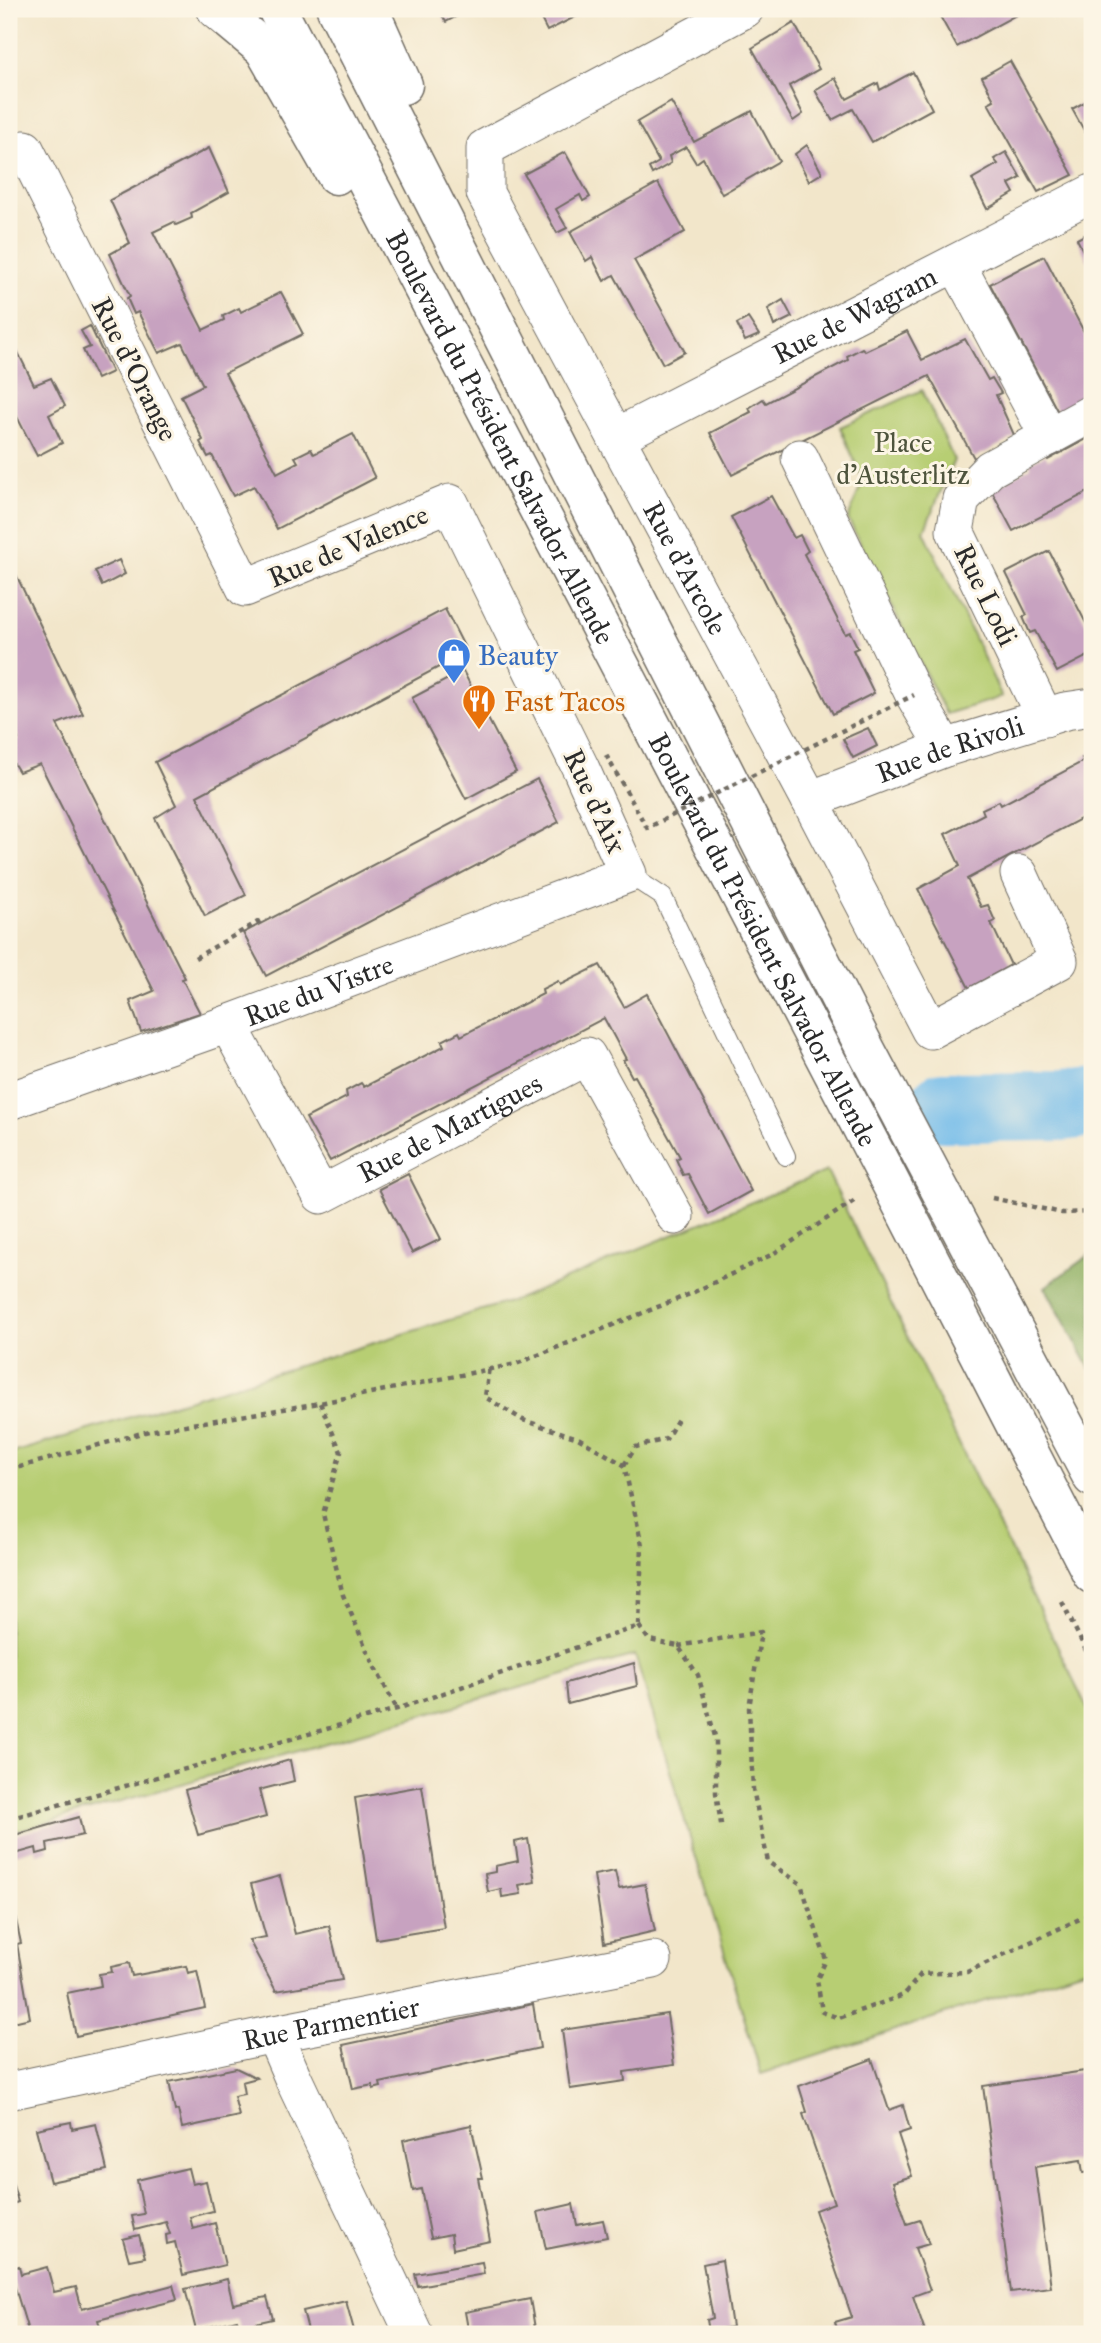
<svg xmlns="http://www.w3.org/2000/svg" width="1101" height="2343" viewBox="0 0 1101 2343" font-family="'IM FELL Great Primer',serif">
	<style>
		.green { fill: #b7ce73; stroke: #717c4f; stroke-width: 2 }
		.forest { fill: #91b165; stroke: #5e6e48; stroke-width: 2 }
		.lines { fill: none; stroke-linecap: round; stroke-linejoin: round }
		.river { stroke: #72bbea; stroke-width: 70 }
		.building { fill: #c7a2c0 }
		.lane-casing { stroke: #716c63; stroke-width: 20 }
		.street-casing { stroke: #716c63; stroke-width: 39 }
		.primary-casing { stroke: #716c63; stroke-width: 41 }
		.path { stroke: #716c63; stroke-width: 4.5; stroke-dasharray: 5 5; stroke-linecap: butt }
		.lane { stroke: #fff; stroke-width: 18 }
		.street { stroke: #fff; stroke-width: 37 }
		.primary { stroke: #fff; stroke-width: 38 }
		.path-bridge { stroke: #716c63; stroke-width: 4.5; stroke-dasharray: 5 5; stroke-linecap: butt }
		.labels { text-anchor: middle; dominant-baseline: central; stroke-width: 6; stroke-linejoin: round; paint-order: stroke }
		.street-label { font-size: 28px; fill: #2b2b2b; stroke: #fcf5e5 }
		.park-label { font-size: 28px; fill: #4e543d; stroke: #fcf5e5 }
		.shop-label { font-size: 28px; fill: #366cbe; stroke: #fcf5e5; text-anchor: start }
		.food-label { font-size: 28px; fill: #c56008; stroke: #fcf5e5; text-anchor: start }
	</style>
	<rect width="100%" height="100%" fill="#fcf5e5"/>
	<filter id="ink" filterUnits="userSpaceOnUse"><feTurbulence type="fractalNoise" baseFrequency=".0143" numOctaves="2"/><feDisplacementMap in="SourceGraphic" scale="14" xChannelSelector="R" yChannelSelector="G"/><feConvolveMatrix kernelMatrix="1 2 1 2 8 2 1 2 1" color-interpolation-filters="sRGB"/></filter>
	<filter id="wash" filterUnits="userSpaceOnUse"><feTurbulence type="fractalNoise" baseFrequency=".00686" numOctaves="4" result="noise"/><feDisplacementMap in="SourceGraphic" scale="28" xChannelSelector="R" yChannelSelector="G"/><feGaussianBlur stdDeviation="1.57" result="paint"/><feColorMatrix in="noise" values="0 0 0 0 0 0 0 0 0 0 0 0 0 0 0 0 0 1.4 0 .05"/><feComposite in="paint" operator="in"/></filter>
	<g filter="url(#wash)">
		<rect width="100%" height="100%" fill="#f2e6ca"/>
		<g class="green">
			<path d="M922 390 954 460 924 531 1002 697 946 714 848 519 863 480 840 427Z"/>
			<path d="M827 1171 1092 1718V1966L761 2074 635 1655 9 1833V1454L515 1300Z"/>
		</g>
		<path class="forest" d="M1092 1253V1372L1045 1287Z"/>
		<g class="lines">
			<path class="river" d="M943 1107 1062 1106 1092 1102"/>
		</g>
		<g id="blocks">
			<g class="building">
				<path d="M438 9H470L446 22Z"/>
				<path d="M536 9H591L547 31Z"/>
				<path d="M936 9H1027L957 47Z"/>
				<path d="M794 23 819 69 789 86 803 114 793 121 752 48Z"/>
				<path d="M1010 61 1073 175 1038 192 988 103 994 100 982 77Z"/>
				<path d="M913 72 932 109 872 142 853 109 832 120 815 90 835 78 847 99 878 83 880 90Z"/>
				<path d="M1092 98V140L1090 141 1072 109Z"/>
				<path d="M671 102 694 142 752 111 779 161 722 194 703 158 696 163 686 147 669 156 671 163 652 174 649 168 659 162 637 122Z"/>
				<path d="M807 145 822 173 809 181 795 154Z"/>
				<path d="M209 148 229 192 191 213 192 218 176 225 174 222 153 232 203 330 224 320 223 316 239 308 241 312 281 292 303 334 225 373 277 473 298 462 295 457 311 449 314 454 353 434 375 478 277 529 254 486 233 496 212 455 208 457 200 442 203 440 181 396 203 385 182 343 159 353 138 312 134 314 127 298 130 296 110 254 130 243 110 200Z"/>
				<path d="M565 152 590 197 583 201 580 195 556 209 567 228 557 233 524 174Z"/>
				<path d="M1006 152 1021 178 1009 184 1014 193 987 209 972 179 998 164 994 159Z"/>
				<path d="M658 183 685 232 634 260 685 352 663 364 614 275 604 281 592 257 586 261 570 232Z"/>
				<path d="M1092 231V269L1077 239Z"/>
				<path d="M1044 256 1092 347V395L1058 412 990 284Z"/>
				<path d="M783 300 792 317 774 326 768 309Z"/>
				<path d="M748 318 759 335 745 341 737 324Z"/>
				<path d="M90 326 112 372 97 379 83 350 90 347 81 331Z"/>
				<path d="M907 331 922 360 965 339 988 380 992 378 1001 393 996 395 1015 437 974 458 929 376 732 475 710 433 751 412 749 408 763 399 766 403 848 360 847 356 862 348 865 351Z"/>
				<path d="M9 334 34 385 51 378 65 406 49 415 62 443 37 456 9 401Z"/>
				<path d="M1092 436V490L1013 531 991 490 1031 467 1030 463 1045 455 1048 460Z"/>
				<path d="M771 496 794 538 800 535 808 551 804 554 845 634 850 632 858 648 853 650 874 693 833 714 731 517Z"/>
				<path d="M1049 551 1092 635V654L1057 672 1035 631 1030 633 1023 617 1027 615 1006 573Z"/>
				<path d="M9 560 83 714 57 724 185 978 182 979 200 1013 141 1032 130 1001 154 991 40 764 19 772 14 764 9 766V743L18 739 9 719Z"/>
				<path d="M119 560 125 574 102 586 95 571Z"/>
				<path d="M445 609 467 652 197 796 246 895 205 916 155 818 176 805 155 762Z"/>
				<path d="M463 671 516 772 466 799 412 698Z"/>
				<path d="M868 728 877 746 853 758 843 739Z"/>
				<path d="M1092 752V813L967 879 981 907 988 905 995 921 991 923 1011 965 969 988 918 889 960 866 945 834 984 814 982 809 999 801 1001 805 1084 761 1082 758Z"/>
				<path d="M537 779 559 822 266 976 243 933Z"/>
				<path d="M600 965 624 1007 647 994 751 1191 709 1214 688 1174 683 1175 676 1159 680 1157 635 1076 632 1077 623 1060 626 1059 604 1018 330 1161 306 1118 347 1097 346 1091 361 1083 364 1087 444 1046 442 1041 459 1032 461 1036 543 994 542 989 558 981 560 985Z"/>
				<path d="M408 1174 441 1239 412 1253 379 1189Z"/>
				<path d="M634 1663 637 1686 568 1704 566 1683Z"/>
				<path d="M290 1760 294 1781 259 1790 266 1817 198 1835 185 1790Z"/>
				<path d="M422 1786 444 1928 376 1939 355 1798Z"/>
				<path d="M79 1817 83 1835 47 1843 48 1851 37 1854 36 1848 15 1854 11 1836Z"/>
				<path d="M528 1839 535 1882 519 1885 521 1894 502 1897 501 1889 488 1892 485 1874 495 1872V1866L518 1861 515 1842Z"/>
				<path d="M615 1871 619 1889 645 1884 655 1931 604 1943 594 1875Z"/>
				<path d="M280 1876 295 1934 329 1926 342 1980 276 1991 249 1940 266 1937 251 1884Z"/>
				<path d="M9 1888 21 1943 17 1944 30 2018 9 2023Z"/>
				<path d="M129 1963 132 1976 186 1966 188 1973 197 1971 205 2008 76 2036 67 1993 101 1986 99 1974 112 1972 111 1967Z"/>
				<path d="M533 2004 540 2048 380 2083 381 2087 373 2089V2085L353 2089 343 2045Z"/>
				<path d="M667 2014 674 2065 624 2072 625 2081 570 2089 562 2030Z"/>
				<path d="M872 2059 889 2110 903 2105 910 2130 898 2134 912 2176 893 2182 907 2224 920 2220 929 2244 915 2248 930 2290 913 2296 926 2334H839L835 2322 852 2317 815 2210 834 2203 803 2114 807 2112 799 2086Z"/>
				<path d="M236 2068 257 2078 242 2082 244 2094 234 2096 239 2116 182 2128 178 2110 175 2111 169 2082Z"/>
				<path d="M1092 2070V2172L1083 2173 1081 2160 1035 2167 1051 2287 1011 2292 983 2086Z"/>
				<path d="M71 2122 72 2129 96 2124 107 2170 50 2182 36 2129Z"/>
				<path d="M471 2125 483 2178H478L490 2241 453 2249 451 2234 431 2238 421 2189 413 2191 403 2140Z"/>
				<path d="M188 2168 192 2184 206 2181 213 2211 190 2217 193 2229 215 2223 225 2265 183 2275 175 2242 167 2244 166 2235 170 2234 166 2222 135 2230 132 2216 144 2214 137 2180Z"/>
				<path d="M9 2172 18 2202 9 2205Z"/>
				<path d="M573 2204 577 2225 603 2220 607 2237 546 2249 538 2212Z"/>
				<path d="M139 2235 145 2257 129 2260 123 2239Z"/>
				<path d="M722 2260 732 2327 709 2331 707 2320 713 2318 703 2264Z"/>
				<path d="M482 2262 484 2274 418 2286 415 2274Z"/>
				<path d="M19 2266 21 2274 47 2267 54 2292 76 2287 82 2309 173 2285 177 2300 98 2320 102 2334H89L88 2330 74 2334H29L11 2274 9 2275V2269Z"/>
				<path d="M227 2279 233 2304 267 2297 273 2319 255 2323 257 2334H242L237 2320 196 2330 185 2289Z"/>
				<path d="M530 2299 536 2334H469L465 2312Z"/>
				<path d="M346 2301 355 2334H309L303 2311Z"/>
			</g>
		</g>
	</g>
	<g filter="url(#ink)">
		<use href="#blocks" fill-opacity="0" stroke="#716c63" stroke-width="2"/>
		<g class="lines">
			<g class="lane-casing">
				<path id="lane" d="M628 874 663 897 786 1156"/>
			</g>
			<g class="street-casing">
				<g id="street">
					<path id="s1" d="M745 9 485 148V193L810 800 930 1030 1059 961 1019 874"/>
					<path d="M956 263 1049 437"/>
					<path id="s2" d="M616 437 1092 193"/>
					<path d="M800 458 914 695 945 748"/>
					<path d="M1045 718 955 531 961 499 990 469 1092 413"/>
					<path id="s3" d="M810 800 945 748 1065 711 1092 707"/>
					<path id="s4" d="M228 1024 321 1195 587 1056 675 1216"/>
					<path id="s5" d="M9 1101 228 1024 628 874 581 769 450 503 245 588 25 149"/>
					<path d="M274 2034 293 2078 414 2334"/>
					<path id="s6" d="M9 2091 274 2034 653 1960"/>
				</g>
			</g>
			<g class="primary-casing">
				<g id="primary">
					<path d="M216 9 264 49 336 175"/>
					<path id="s7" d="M277 9 888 1178 1092 1574"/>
					<path d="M336 9 866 1050 1092 1477"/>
					<path d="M369 9 403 85"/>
				</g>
			</g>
			<g class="path">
				<path d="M195 958 263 919"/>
				<path d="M992 1198 1062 1213 1092 1212"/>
				<path d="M320 1403 341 1452 323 1514 343 1595 372 1662 397 1709"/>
				<path d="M624 1465 636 1447 666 1439 678 1419"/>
				<path d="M9 1470 149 1431 320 1403 516 1364 690 1294 773 1254 857 1199"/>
				<path d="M1062 1602 1092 1663"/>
				<path d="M639 1626 649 1640 678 1646 698 1675 716 1740V1793L722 1830"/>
				<path d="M678 1646 761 1632 749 1708 753 1789 768 1862 801 1884 826 1960 817 1979 822 2012 839 2018 904 1995 921 1974 967 1972 1088 1915 1092 1905"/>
				<path d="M9 1819 397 1709 639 1626 642 1545 624 1465 578 1438 523 1420 485 1397 489 1367"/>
			</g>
			<use href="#lane" class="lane"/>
			<use href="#street" class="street"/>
			<use href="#primary" class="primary"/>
			<path class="path-bridge" d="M606 755 647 828 914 695"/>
		</g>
	</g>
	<defs>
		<g id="shop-pin" transform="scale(1.75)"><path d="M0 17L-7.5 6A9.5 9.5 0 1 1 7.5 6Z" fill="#3f7fe0" stroke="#fcf5e5"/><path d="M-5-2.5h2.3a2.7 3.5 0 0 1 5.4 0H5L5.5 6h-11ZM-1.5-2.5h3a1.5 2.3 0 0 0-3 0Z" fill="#fff"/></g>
		<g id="restaurant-pin" transform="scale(1.75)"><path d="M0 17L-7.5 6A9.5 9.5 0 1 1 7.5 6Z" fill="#e8710a" stroke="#fcf5e5"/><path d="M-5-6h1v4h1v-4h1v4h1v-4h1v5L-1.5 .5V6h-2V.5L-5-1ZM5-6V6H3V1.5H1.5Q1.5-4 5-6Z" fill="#fff"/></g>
	</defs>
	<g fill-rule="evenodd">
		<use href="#shop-pin" x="454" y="655"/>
		<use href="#restaurant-pin" x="479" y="701"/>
	</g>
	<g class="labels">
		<g class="street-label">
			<text stroke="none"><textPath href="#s2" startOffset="268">Rue de Wagram</textPath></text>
			<text transform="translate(135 369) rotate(63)">Rue d'Orange</text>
			<text stroke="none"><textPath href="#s7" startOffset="483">Boulevard du Président Salvador Allende</textPath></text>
			<text transform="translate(348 546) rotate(-23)">Rue de Valence</text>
			<text stroke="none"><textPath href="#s1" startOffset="765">Rue d'Arcole</textPath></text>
			<text transform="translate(986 595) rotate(64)">Rue Lodi</text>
			<text stroke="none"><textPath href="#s3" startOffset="149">Rue de Rivoli</textPath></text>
			<text transform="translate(595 801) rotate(65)">Rue d'Aix</text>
			<text stroke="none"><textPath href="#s7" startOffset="1050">Boulevard du Président Salvador Allende</textPath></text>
			<text stroke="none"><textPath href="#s5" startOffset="329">Rue du Vistre</textPath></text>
			<text stroke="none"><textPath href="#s4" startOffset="340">Rue de Martigues</textPath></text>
			<text stroke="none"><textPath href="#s6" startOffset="329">Rue Parmentier</textPath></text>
		</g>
		<g class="park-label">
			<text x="903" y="442">Place<tspan x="903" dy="32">d'Austerlitz</tspan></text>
		</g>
		<g class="shop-label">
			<text x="478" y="655">Beauty</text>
		</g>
		<g class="food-label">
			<text x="504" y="701">Fast Tacos</text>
		</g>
	</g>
	<rect width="1101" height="2343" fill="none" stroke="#fcf5e5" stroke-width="35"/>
</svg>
